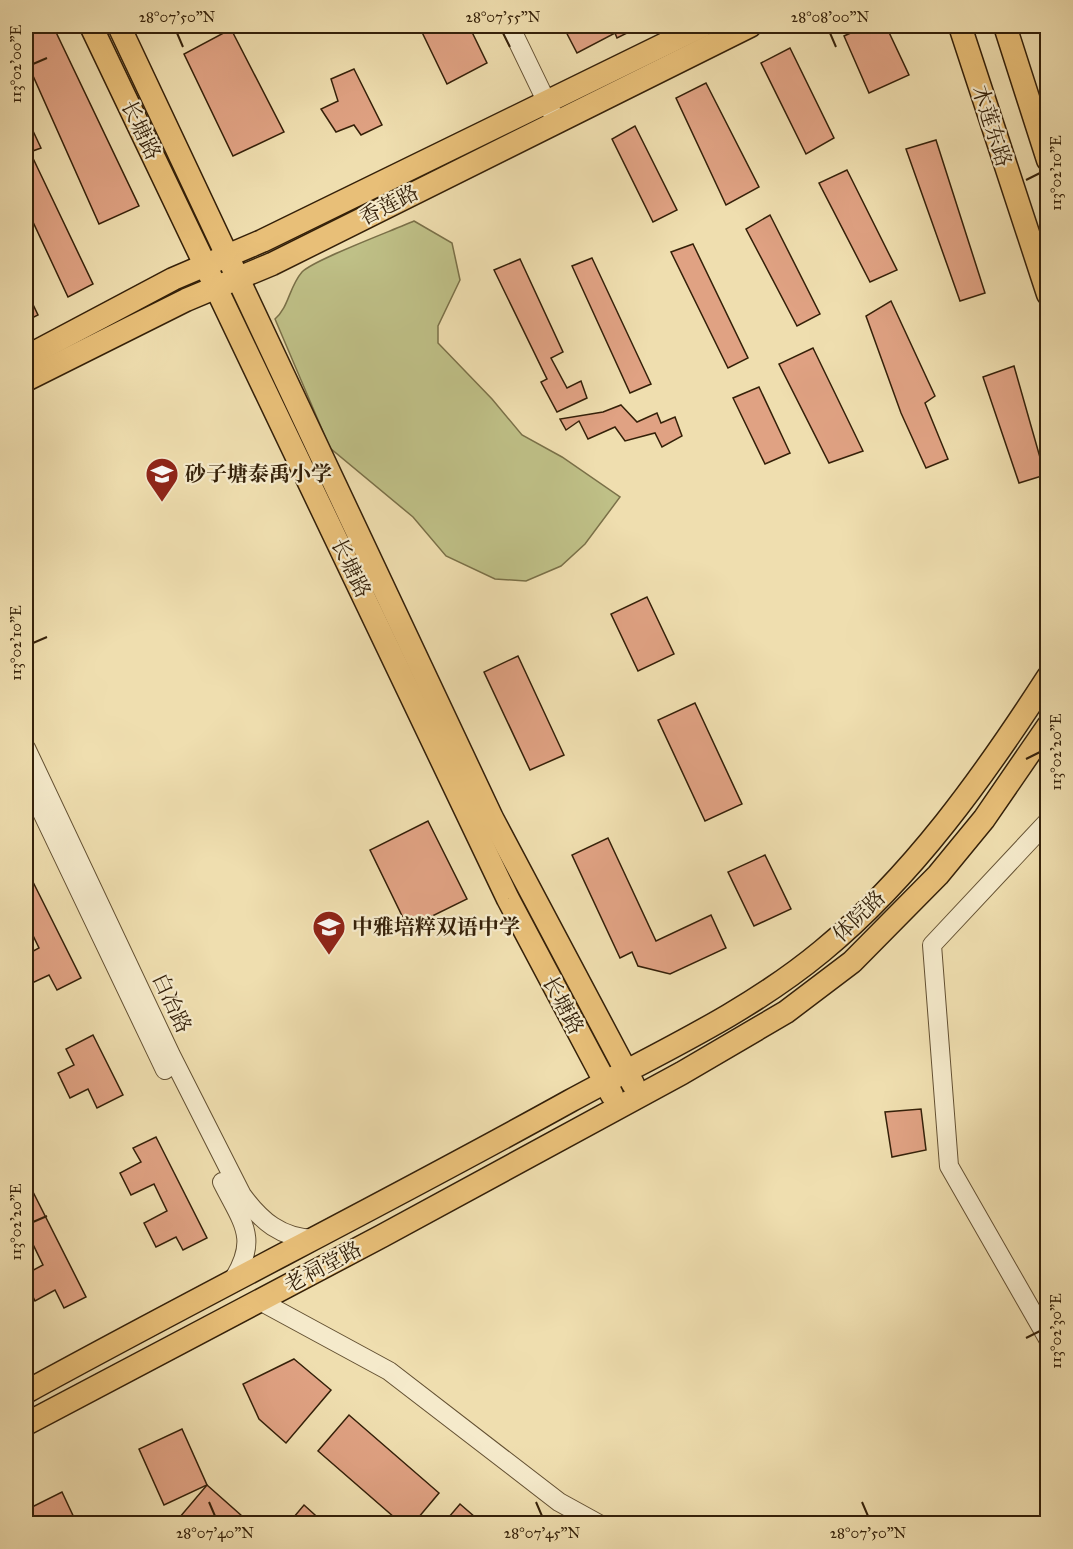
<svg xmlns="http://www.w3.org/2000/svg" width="1073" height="1549" viewBox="0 0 1073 1549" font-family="'IM FELL Great Primer','Noto Serif SC',serif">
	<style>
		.green { fill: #bfc087; stroke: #7a7048; stroke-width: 1.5 }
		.building { fill: #e0a283; stroke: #342009; stroke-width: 1.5 }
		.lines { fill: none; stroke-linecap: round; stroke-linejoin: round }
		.minor-casing { stroke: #635032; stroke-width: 20 }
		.major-casing { stroke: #342009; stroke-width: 25 }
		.minor { stroke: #f5eacb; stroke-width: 18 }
		.major { stroke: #e8bf78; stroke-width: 22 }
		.ticks { fill: none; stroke: #342009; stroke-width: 2 }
		.labels { text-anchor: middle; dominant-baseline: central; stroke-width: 4.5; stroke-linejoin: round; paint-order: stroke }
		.street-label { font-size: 21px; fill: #342009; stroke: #f5eacb }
		.poi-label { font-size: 21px; font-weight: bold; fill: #342009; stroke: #f5eacb; text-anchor: start }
		.neatline { fill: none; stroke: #342009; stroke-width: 2 }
		.ticks-label { font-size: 15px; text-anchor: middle; fill: #342009 }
	</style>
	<rect width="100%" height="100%" fill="#efdeaf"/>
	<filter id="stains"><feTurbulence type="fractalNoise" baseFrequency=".00333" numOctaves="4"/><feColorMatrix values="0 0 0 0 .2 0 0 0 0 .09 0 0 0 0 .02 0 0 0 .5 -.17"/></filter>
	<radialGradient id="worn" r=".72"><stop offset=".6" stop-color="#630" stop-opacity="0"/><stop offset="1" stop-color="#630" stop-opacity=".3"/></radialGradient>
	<path class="green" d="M414 221 452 243 460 280 438 326V343L492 399 522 435 562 457 620 497 585 544 561 566 526 581 495 579 446 556 413 517 330 448 275 319C289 307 289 287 302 272 313 260 394 230 414 221Z"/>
	<g class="building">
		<path d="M26 26H53L139 206 99 224 26 60Z"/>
		<path d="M419 26H469L487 63 447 84Z"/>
		<path d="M563 26H641L617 38 615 33 577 53Z"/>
		<path d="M866 26H886L909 75 869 93 844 36Z"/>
		<path d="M231 29 284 132 233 156 184 54Z"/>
		<path d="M790 48 834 138 806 154 761 63Z"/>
		<path d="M354 69 382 125 361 135 354 125 336 132 321 109 338 101 331 79Z"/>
		<path d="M706 83 759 187 726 205 676 98Z"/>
		<path d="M26 116 41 148 30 152 93 284 68 297 26 207Z"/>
		<path d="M635 126 677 210 653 222 612 139Z"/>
		<path d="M936 140 985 293 960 301 906 149Z"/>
		<path d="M847 170 897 270 870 282 819 183Z"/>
		<path d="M770 215 820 314 797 326 746 229Z"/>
		<path d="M693 244 748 358 728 368 671 252Z"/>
		<path d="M592 258 651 384 630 393 572 266Z"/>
		<path d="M520 259 563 352 551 358 567 388 581 381 587 398 557 412 541 382 547 379 494 270Z"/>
		<path d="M26 290 38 315 26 321Z"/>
		<path d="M891 301 935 396 925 403 948 459 926 468 901 413 866 316Z"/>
		<path d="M813 348 863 451 829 463 779 364Z"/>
		<path d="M1014 366 1045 475 1019 483 983 377Z"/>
		<path d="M759 387 790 453 765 464 733 398Z"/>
		<path d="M621 405 637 422 657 413 661 423 675 417 682 436 662 447 655 433 625 441 615 427 588 439 579 421 566 430 560 419 603 412Z"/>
		<path d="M647 597 674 654 638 671 611 614Z"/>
		<path d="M518 656 564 755 530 770 484 672Z"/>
		<path d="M695 703 742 804 705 821 658 720Z"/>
		<path d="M428 821 467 899 408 928 370 850Z"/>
		<path d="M608 838 656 941 711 915 726 948 670 974 638 966 632 952 620 958 572 855Z"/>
		<path d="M765 855 791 909 754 926 728 872Z"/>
		<path d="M26 868 81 978 57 990 49 975 30 984 26 974V955L39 948 26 921Z"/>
		<path d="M93 1035 123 1095 97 1108 88 1089 70 1098 58 1073 74 1065 66 1049Z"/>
		<path d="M921 1109 926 1150 892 1157 885 1112Z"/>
		<path d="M156 1137 207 1238 183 1250 176 1237 156 1247 144 1223 167 1211 154 1184 131 1195 120 1173 141 1162 133 1148Z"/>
		<path d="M26 1178 86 1297 64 1308 55 1290 35 1301 26 1282V1274L43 1265 26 1230Z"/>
		<path d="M294 1359 331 1390 286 1443 259 1419 243 1384Z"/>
		<path d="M349 1415 439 1493 413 1524H402L318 1451Z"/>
		<path d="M182 1429 207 1485 164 1505 139 1449Z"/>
		<path d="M207 1485 251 1524H174Z"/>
		<path d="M62 1492 77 1524H26V1510Z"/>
		<path d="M460 1504 483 1524H443Z"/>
		<path d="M304 1505 325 1524H288Z"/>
	</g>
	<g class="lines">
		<g class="minor-casing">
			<g id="minor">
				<path d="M510 26 552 113"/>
				<path d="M26 748 171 1055 242 1195C261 1221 281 1238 314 1239"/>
				<path d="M26 779 165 1070"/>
				<path d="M1048 821 932 945 949 1166 1048 1339"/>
				<path d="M222 1182C243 1224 260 1239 231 1283"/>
				<path d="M260 1301 389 1371 559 1502 599 1524"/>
			</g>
		</g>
		<g class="major-casing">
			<g id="major">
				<path d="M91 26 508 899 612 1095"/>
				<path d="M119 26 492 818 633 1084"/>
				<path d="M960 26 1048 294"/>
				<path d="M1005 26 1048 160"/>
				<path d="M26 357 173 279 262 241 702 26"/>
				<path d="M26 380 186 300 272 264 750 26"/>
				<path d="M26 1392C206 1293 390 1201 570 1101 656 1054 746 1014 822 951 913 876 984 776 1048 677"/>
				<path d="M26 1424 382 1236 682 1073 786 1012 852 962 938 875 984 819 1048 726"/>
			</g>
		</g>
		<use href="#minor" class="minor"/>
		<use href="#major" class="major"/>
	</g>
	<path class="ticks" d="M177 33 183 47M503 33 510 47M830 33 836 47M33 64 47 58M1026 180 1040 173M33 643 47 637M1026 759 1040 752M33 1222 47 1216M1026 1338 1040 1331M209 1502 215 1516M536 1502 542 1516M862 1502 868 1516"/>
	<defs>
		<g id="school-pin" transform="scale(1.725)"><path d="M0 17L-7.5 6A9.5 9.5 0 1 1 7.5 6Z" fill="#8f2418" stroke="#f5eacb"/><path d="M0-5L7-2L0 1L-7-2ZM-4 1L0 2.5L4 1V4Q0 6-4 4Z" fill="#fff"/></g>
	</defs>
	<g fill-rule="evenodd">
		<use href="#school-pin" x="162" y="474"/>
		<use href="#school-pin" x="329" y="927"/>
	</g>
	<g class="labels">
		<g class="street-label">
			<text transform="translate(992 126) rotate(72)">木莲东路</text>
			<text transform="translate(141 130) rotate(64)">长塘路</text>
			<text transform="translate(389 205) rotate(-27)">香莲路</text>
			<text transform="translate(351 568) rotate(64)">长塘路</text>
			<text transform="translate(859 916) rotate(-44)">体院路</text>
			<text transform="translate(172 1003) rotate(65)">白冶路</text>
			<text transform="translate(563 1005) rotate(62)">长塘路</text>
			<text transform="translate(323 1267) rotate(-28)">老祠堂路</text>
		</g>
		<g class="poi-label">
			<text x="185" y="474">砂子塘泰禹小学</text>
			<text x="352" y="927">中雅培粹双语中学</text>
		</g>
	</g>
	<rect width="1073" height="1549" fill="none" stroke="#efdeaf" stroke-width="66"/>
	<rect x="33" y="33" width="1007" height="1483" class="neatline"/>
	<g class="ticks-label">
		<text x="177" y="22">28°07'50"N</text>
		<text x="503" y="22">28°07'55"N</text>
		<text x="830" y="22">28°08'00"N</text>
		<text transform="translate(16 64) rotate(-90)" y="5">113°02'00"E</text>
		<text transform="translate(1056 173) rotate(-90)" y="5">113°02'10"E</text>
		<text transform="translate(16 643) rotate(-90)" y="5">113°02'10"E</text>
		<text transform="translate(1056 752) rotate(-90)" y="5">113°02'20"E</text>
		<text transform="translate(16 1222) rotate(-90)" y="5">113°02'20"E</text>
		<text transform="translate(1056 1331) rotate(-90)" y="5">113°02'30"E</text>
		<text x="215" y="1538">28°07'40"N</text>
		<text x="542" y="1538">28°07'45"N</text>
		<text x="868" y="1538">28°07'50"N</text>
	</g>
	<rect width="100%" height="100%" filter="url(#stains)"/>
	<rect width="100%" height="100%" fill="url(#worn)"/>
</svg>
